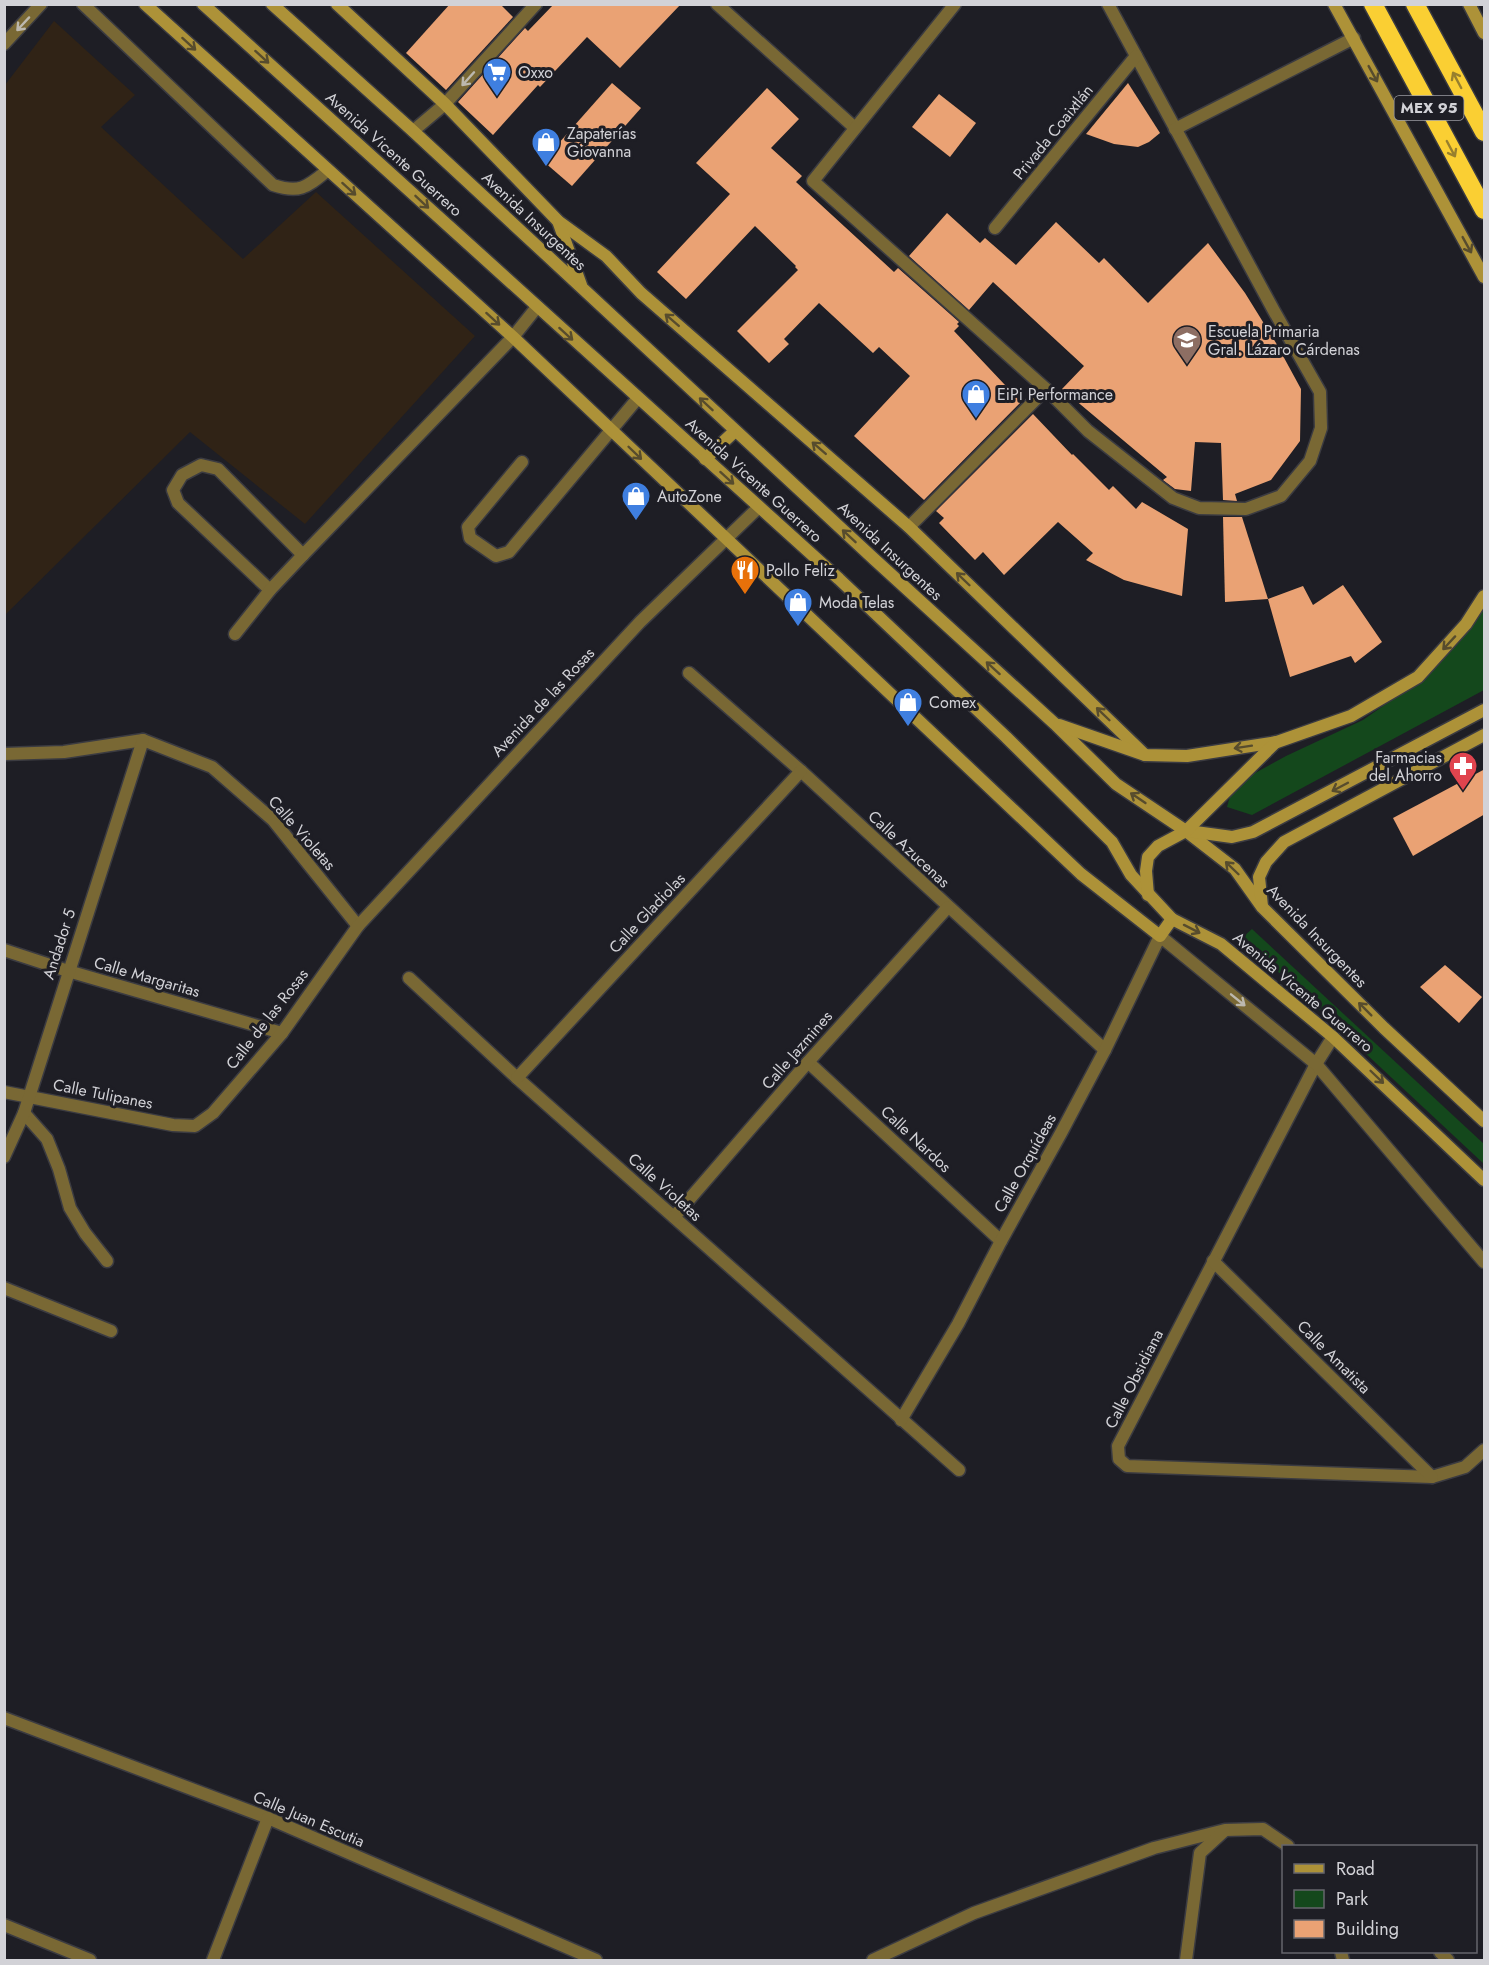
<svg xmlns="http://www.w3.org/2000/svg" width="1489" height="1965" viewBox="0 0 1489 1965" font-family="Jost,sans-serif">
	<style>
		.commercial { fill: #302316 }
		.green { fill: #14481c }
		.building { fill: #eaa274 }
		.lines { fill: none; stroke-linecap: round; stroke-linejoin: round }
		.lane-casing { stroke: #3b3b41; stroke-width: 15 }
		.street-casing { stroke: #3b3b41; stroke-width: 15 }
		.secondary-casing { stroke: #3b3b41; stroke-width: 15 }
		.highway-casing { stroke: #3b3b41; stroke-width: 21 }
		.lane { stroke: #796834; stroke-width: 12 }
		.street { stroke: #796834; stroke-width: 12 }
		.secondary { stroke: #ad9238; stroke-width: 12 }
		.highway { stroke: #facf33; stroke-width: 18 }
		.oneway { stroke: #bcb8ae }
		.oneway2 { stroke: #574c2d }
		.oneway3 { stroke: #977f2d }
		.labels { text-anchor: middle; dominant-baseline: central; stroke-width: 6; stroke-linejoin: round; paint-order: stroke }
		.shield { fill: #1e1e25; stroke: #9c9ca2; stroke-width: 1.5 }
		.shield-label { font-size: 15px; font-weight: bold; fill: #d2d2d7 }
		.poi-label { font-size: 16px; fill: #d2d2d7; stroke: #1e1e25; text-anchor: start }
		.street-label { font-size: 16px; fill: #d2d2d7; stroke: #1e1e25 }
	</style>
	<rect width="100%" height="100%" fill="#1e1e25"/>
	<path class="commercial" d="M54 21 135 95 101 127 243 259 316 192 475 336 305 524 190 432 5 615V85Z"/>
	<g class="green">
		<path d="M1484 599V690L1252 815 1227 807 1233 785 1286 756 1363 720 1416 683Z"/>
		<path d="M1252 929 1484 1144V1164L1242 938Z"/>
	</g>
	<g class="building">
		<path d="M450 4H500L513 17 446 90 406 53Z"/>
		<path d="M554 4H681L620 68 587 37 540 87 538 85 493 135 458 102 525 28 528 31Z"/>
		<path d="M612 83 641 108 572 186 543 161Z"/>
		<path d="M1128 83 1160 133 1149 142 1138 147 1114 144 1086 134Z"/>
		<path d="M767 88 799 119 771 148 802 176 796 182 894 272 898 268 959 322 957 324 959 326 954 331 1021 402 924 500 854 436 910 376 879 347 873 353 819 303 784 339 789 344 769 363 737 331 798 270 795 267 796 266 755 226 686 299 657 272 730 194 696 163Z"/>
		<path d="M939 94 976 123 950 157 912 127Z"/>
		<path d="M947 213 980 243 985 238 1016 265 1056 222 1099 263 1104 258 1148 303 1208 243 1245 293 1276 343 1301 389 1300 441 1271 480 1235 494 1237 501 1223 500 1221 443 1195 442 1191 491 1175 489 1163 480 1167 477 1062 389 1084 366 993 282 969 310 909 256Z"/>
		<path d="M1033 414 1072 455 1073 454 1109 490 1113 486 1136 509 1142 502 1188 529 1182 596 1124 580 1086 560 1093 553 1058 522 1004 575 983 552 975 560 939 523 944 518 936 511Z"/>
		<path d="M1223 517H1242L1268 599 1225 602Z"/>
		<path d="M1343 585 1382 642 1355 663 1351 656 1290 677 1268 599 1303 586 1313 605Z"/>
		<path d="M1485 769V814L1413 856 1393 818Z"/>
		<path d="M1445 965 1482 997 1459 1023 1420 987Z"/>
	</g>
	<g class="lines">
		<g class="lane-casing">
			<g id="lane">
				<path d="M83 4 273 185C300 194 307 187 328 170"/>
				<path d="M522 462 468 527 470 538 496 556 509 552 638 398"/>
				<path d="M270 590 178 503 173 490 182 475 201 465 218 469 303 555"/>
				<path d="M235 634 270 590 303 555 513 337 537 307"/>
			</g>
		</g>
		<g class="street-casing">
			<g id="street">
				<path d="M717 4 855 128"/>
				<path d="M955 4 813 181 1046 389 1088 431 1173 498 1199 508 1246 509 1281 496 1310 461 1321 428 1320 392 1274 311 1108 4"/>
				<path d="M4 44 41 4"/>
				<path d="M1175 129 1354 38"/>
				<path d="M413 131 445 104 536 4"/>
				<path d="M995 228 1136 56"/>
				<path d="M909 527 1046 389"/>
				<path d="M689 673 801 771 1105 1050"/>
				<path d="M4 754 64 752 143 740 212 767 273 820 358 926"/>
				<path d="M4 950 68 971 282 1033"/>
				<path d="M409 978 517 1078 959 1470"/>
				<path d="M1333 1037 1316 1064 1118 1446 1119 1459 1127 1466 1432 1477 1465 1467 1484 1450"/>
				<path d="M808 1062 1001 1241"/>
				<path d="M517 1078 801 771"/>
				<path d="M4 1092 173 1125 195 1126 213 1113 282 1033 358 926 640 622 759 507"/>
				<path d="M24 1113 47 1139 59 1169 70 1208 85 1233 107 1261"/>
				<path d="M4 1157 24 1113 143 740"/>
				<path d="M674 1217 808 1062 948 907"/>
				<path d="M1213 1261 1432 1477"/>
				<path d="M4 1288 111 1331"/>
				<path d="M901 1420 958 1324 1001 1241 1061 1133 1105 1050 1160 936 1316 1064 1484 1262"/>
				<path d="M4 1718 268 1818 596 1960"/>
				<path d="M4 1925 90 1960"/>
				<path d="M1341 1952 1343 1960"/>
				<path d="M1440 1952 1448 1960"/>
				<path d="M213 1960 268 1818"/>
				<path d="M873 1960 974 1913 1154 1848 1225 1830 1263 1829 1288 1846"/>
				<path d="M1186 1960 1200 1853 1224 1831"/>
			</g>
		</g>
		<g class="secondary-casing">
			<g id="secondary">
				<path d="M145 4 513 337 1081 874 1160 936 1172 919"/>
				<path d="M203 4 839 579 1006 737 1112 842 1131 875 1172 919 1221 944 1333 1037 1484 1180"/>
				<path d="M272 4 413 131 874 559 1055 724 1116 784 1186 831 1235 869 1262 907 1384 1028 1484 1121"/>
				<path d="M337 4 445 104 558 221 606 256 641 293 909 527 1145 755"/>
				<path d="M1334 4 1484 277"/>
				<path d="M1469 4 1484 33"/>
				<path d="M558 221 581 285"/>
				<path d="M705 459 735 431"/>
				<path d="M1059 725 1145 755 1187 756 1277 742 1351 716 1418 677 1466 624 1484 596"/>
				<path d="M1188 831 1232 837 1253 832 1484 710"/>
				<path d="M1148 895 1146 871 1148 857 1158 846 1186 831 1276 742"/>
				<path d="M1262 906 1259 877 1266 862 1284 842 1484 735"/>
			</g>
		</g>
		<g class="highway-casing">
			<g id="highway">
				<path d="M1373 4 1484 210"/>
				<path d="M1415 4 1484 132"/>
			</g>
		</g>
		<use href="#lane" class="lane"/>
		<use href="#street" class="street"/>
		<use href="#secondary" class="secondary"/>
		<use href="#highway" class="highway"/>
	</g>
	<defs><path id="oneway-shaft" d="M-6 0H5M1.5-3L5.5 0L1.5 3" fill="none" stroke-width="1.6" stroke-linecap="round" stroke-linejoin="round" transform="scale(1.5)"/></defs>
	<g class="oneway">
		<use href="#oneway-shaft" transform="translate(23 24) rotate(133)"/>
		<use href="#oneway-shaft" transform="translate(468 79) rotate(132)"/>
		<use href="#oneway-shaft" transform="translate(1238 1000) rotate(39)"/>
	</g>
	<g class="oneway2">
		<use href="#oneway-shaft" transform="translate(189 44) rotate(42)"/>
		<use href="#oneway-shaft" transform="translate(262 57) rotate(42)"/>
		<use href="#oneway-shaft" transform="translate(1373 74) rotate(61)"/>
		<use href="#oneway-shaft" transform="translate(349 189) rotate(42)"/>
		<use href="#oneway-shaft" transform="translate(422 202) rotate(43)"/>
		<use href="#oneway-shaft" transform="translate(1467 245) rotate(61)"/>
		<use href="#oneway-shaft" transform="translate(493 319) rotate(42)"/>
		<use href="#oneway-shaft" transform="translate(672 320) rotate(-139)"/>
		<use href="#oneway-shaft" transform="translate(566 334) rotate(42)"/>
		<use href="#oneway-shaft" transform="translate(706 404) rotate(-137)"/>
		<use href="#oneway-shaft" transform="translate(819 448) rotate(-139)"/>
		<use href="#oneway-shaft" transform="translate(635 453) rotate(44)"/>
		<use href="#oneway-shaft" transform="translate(727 478) rotate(42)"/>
		<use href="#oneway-shaft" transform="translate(849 536) rotate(-137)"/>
		<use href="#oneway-shaft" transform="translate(963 579) rotate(-136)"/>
		<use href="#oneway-shaft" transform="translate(1449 643) rotate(133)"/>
		<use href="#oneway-shaft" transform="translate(993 668) rotate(-138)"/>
		<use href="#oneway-shaft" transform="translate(1103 714) rotate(-136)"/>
		<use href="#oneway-shaft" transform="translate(1243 747) rotate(171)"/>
		<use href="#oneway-shaft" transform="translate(1340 787) rotate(152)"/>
		<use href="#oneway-shaft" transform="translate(1138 798) rotate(-146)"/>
		<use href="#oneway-shaft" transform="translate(1232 868) rotate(-136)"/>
		<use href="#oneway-shaft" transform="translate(1192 929) rotate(27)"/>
		<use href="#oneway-shaft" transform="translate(1365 1009) rotate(-135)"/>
		<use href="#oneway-shaft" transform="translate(1377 1077) rotate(44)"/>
	</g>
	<g class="oneway3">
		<use href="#oneway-shaft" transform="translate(1457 80) rotate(-118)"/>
		<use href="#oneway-shaft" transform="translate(1451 149) rotate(62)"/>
	</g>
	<defs>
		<g id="supermarket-pin" transform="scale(1.5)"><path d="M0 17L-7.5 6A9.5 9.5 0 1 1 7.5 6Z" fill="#3f7fe0" stroke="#1e1e25"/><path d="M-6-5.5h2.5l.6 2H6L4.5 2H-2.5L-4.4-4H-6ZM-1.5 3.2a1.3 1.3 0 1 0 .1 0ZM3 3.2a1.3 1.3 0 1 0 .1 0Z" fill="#fff"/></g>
		<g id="shop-pin" transform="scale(1.5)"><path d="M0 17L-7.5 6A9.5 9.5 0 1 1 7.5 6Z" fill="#3f7fe0" stroke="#1e1e25"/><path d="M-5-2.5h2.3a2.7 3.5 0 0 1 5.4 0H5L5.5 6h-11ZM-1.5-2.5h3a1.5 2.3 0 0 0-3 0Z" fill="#fff"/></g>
		<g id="school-pin" transform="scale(1.5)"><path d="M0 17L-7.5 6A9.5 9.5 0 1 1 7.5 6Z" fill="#8d6e63" stroke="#1e1e25"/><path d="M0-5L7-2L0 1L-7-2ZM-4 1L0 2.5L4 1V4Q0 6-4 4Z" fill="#fff"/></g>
		<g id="restaurant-pin" transform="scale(1.5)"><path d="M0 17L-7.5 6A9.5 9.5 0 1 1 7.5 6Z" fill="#e8710a" stroke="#1e1e25"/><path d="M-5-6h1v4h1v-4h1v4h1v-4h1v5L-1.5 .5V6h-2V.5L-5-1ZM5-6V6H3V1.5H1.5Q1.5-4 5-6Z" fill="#fff"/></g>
		<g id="pharmacy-pin" transform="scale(1.5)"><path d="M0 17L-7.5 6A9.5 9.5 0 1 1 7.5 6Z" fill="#e0444e" stroke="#1e1e25"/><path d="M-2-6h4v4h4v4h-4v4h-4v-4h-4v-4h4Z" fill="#fff"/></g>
	</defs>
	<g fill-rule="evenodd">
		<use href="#supermarket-pin" x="497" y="72"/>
		<use href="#shop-pin" x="546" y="142"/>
		<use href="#school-pin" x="1187" y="340"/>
		<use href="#shop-pin" x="976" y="394"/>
		<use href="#shop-pin" x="636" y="496"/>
		<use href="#restaurant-pin" x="745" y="570"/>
		<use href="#shop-pin" x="798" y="602"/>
		<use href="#shop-pin" x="908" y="702"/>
		<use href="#pharmacy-pin" x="1463" y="766"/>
	</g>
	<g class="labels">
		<rect class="shield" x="1394.5" y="96" width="69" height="24" rx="4.5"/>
		<g class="shield-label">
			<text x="1429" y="108">MEX 95</text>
		</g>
		<g class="poi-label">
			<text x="518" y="72">Oxxo</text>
			<text x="567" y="133">Zapaterías<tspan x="567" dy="18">Giovanna</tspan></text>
			<text x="1208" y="331">Escuela Primaria<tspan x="1208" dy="18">Gral. Lázaro Cárdenas</tspan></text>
			<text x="997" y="394">EiPi Performance</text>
			<text x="657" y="496">AutoZone</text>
			<text x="766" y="570">Pollo Feliz</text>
			<text x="819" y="602">Moda Telas</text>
			<text x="929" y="702">Comex</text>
			<text x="1442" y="757" text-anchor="end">Farmacias<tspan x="1442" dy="18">del Ahorro</tspan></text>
		</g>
		<g class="street-label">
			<text transform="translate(1053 132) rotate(-51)">Privada Coaixtlán</text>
			<text transform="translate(394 154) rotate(42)">Avenida Vicente Guerrero</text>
			<text transform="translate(534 221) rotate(43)">Avenida Insurgentes</text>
			<text transform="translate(754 480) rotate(42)">Avenida Vicente Guerrero</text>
			<text transform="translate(890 551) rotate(43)">Avenida Insurgentes</text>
			<text transform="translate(543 702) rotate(-47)">Avenida de las Rosas</text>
			<text transform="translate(302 833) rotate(49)">Calle Violetas</text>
			<text transform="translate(909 849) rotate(43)">Calle Azucenas</text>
			<text transform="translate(647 913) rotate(-47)">Calle Gladiolas</text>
			<text transform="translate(1317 936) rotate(46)">Avenida Insurgentes</text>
			<text transform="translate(59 944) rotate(-72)">Andador 5</text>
			<text transform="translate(147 977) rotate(16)">Calle Margaritas</text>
			<text transform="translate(1303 992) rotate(40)">Avenida Vicente Guerrero</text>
			<text transform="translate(267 1019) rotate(-52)">Calle de las Rosas</text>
			<text transform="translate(797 1050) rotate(-49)">Calle Jazmines</text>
			<text transform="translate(103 1094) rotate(11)">Calle Tulipanes</text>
			<text transform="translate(916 1139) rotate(43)">Calle Nardos</text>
			<text transform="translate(1025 1163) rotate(-61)">Calle Orquídeas</text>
			<text transform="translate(665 1187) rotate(42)">Calle Violetas</text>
			<text transform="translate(1334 1357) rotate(45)">Calle Amatista</text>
			<text transform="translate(1134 1379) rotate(-63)">Calle Obsidiana</text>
			<text transform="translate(309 1819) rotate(23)">Calle Juan Escutia</text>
		</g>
	</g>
	<rect width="1489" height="1965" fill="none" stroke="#d2d2d7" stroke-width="12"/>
	<rect x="1282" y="1845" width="195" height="108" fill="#1e1e25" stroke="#66666c" stroke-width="1.5"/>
	<rect x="1294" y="1864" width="30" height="9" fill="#ad9238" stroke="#66666c" stroke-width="1.5"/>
	<text x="1336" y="1875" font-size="18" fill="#d2d2d7">Road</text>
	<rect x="1294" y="1890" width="30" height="18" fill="#14481c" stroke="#66666c" stroke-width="1.5"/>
	<text x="1336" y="1905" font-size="18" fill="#d2d2d7">Park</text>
	<rect x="1294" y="1920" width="30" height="18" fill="#eaa274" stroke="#66666c" stroke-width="1.5"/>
	<text x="1336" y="1935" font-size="18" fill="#d2d2d7">Building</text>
</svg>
